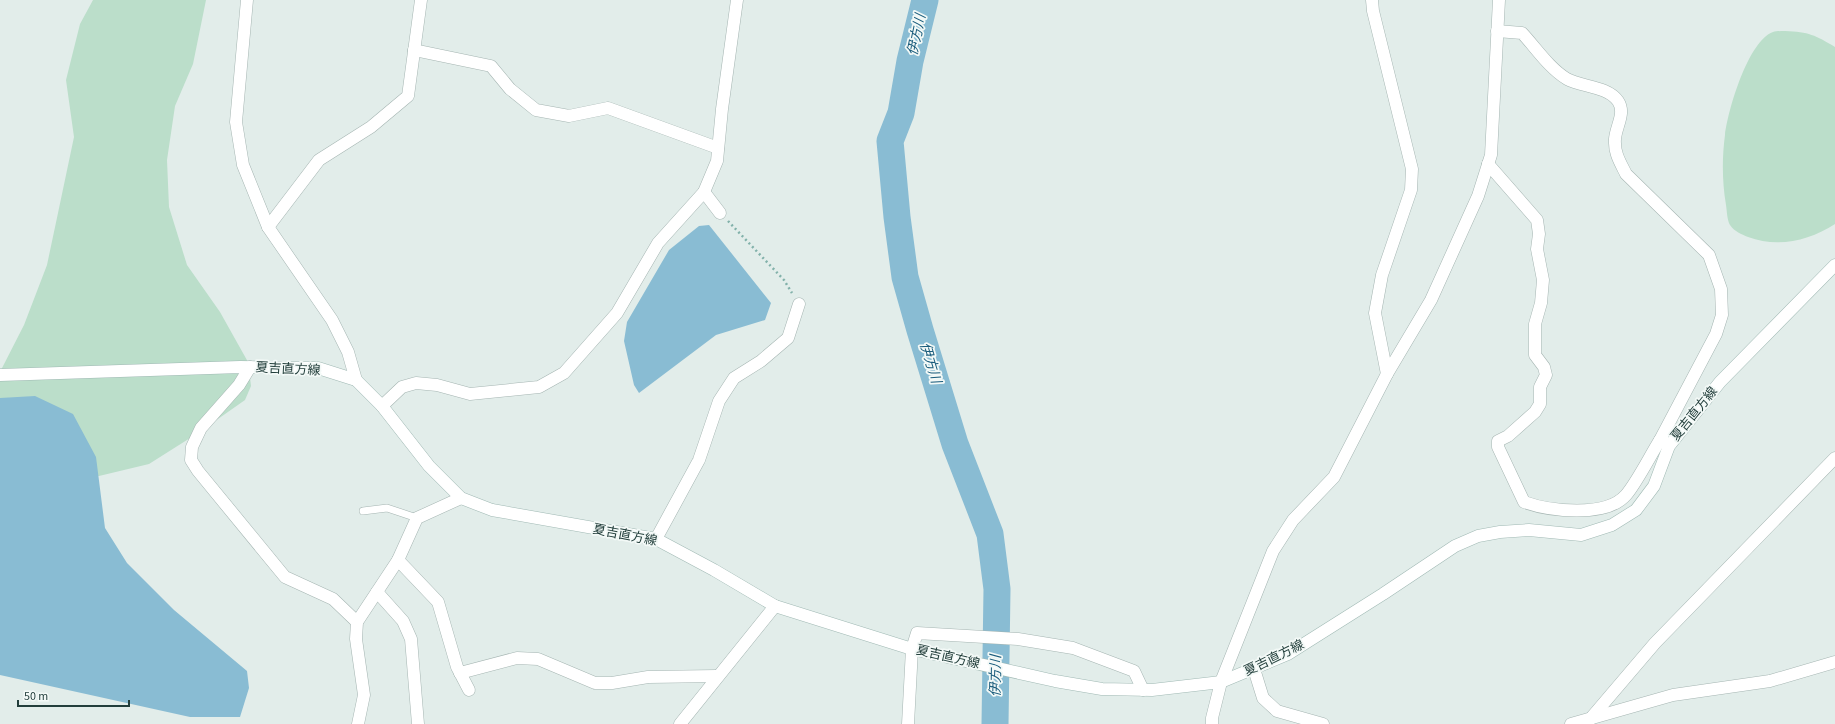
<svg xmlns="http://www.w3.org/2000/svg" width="1835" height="724" viewBox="0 0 1835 724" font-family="'Source Sans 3','Noto Sans JP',sans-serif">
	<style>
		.green { fill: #bbdeca }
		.water { fill: #89bcd3 }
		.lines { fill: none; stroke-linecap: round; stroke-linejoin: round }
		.river { stroke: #89bcd3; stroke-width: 27 }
		.service-casing { stroke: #a5b5b2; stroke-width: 8 }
		.minor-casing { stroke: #a5b5b2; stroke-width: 13 }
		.secondary-casing { stroke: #a0b9b4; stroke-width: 13 }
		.path { stroke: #82b1aa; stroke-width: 2.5; stroke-dasharray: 2 3; stroke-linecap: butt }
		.service { stroke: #fff; stroke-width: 7 }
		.minor { stroke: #fff; stroke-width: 12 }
		.secondary { stroke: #fff; stroke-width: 12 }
		.labels { text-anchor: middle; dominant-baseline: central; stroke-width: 3.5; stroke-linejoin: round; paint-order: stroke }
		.street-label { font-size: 13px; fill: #223e3b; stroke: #f3f9f7 }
		.water-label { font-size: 14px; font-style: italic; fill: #1a5c7c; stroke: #f3f9f7 }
	</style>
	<rect width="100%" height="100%" fill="#e2edea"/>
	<g class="green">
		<path d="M93 0H206L193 64 175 106 167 160 169 207 187 265 220 312 248 362 251 386 245 400 198 433 149 464 99 476 53 479 0 421V372L24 325 47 265 58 213 74 137 66 80 80 24Z"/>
		<path d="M1785 31C1809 32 1815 35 1835 47V224C1809 241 1777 248 1748 237 1741 234 1735 232 1730 225 1727 220 1727 211 1726 205 1722 182 1722 157 1725 135 1728 110 1748 41 1773 32 1776 31 1781 31 1785 31Z"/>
	</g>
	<g class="water">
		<path d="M709 225 771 303 765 320 716 335 639 393 634 385 624 341 627 322 669 250 699 226Z"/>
		<path d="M35 396 73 414 96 457 105 528 127 563 174 610 247 671 249 688 240 717H190L0 675V398Z"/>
	</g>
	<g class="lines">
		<path class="river" d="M925 0 910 61 901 113 890 141 897 217 905 277 920 330 955 444 990 534 997 589 995 724"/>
		<g class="service-casing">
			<path id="service" d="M363 511 387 508 417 518"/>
		</g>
		<g class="minor-casing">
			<g id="minor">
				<path d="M247 0 236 122 243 165 268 227 332 320 348 352 356 380"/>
				<path d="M1372 0 1373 11 1412 169 1411 190 1382 275 1375 313 1387 374"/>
				<path d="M1497 31 1522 33C1536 48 1549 68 1567 79 1582 87 1607 86 1618 101 1626 113 1616 126 1615 139 1614 153 1620 162 1626 174L1709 255 1721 289 1722 315 1716 334 1660 440 1666 444"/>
				<path d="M414 50 491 66 510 89 536 110 569 116 608 108 718 148"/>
				<path d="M1488 164 1537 220 1539 234 1537 249 1543 280 1541 303 1535 324V355L1544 367 1546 375 1540 387V404L1535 412 1508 436 1498 441V447L1524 502C1549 511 1606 518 1626 495 1637 482 1650 456 1660 440"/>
				<path d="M704 192 720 213"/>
				<path d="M268 227 319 160 371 127 408 96 421 0"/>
				<path d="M250 367 239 385 201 428 192 447 191 460 198 471 285 577 333 599 357 622"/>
				<path d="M382 406 402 387 416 383 437 385 470 394 539 387 564 373 617 313 658 243 704 192 717 161 722 109 737 0"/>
				<path d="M656 539 699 460 719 401 734 378 761 361 788 338 799 304"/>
				<path d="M398 560 438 602 457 667 469 690"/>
				<path d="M377 592 403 621 411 639 418 724"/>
				<path d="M1254 669 1263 698 1277 711 1323 724"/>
				<path d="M460 673 517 658 538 659 595 683H612L648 677 717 676"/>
				<path d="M358 724 364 695 356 639 357 622 398 560 417 518 461 498"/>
				<path d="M680 724 775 606"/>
				<path d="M908 724 912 649 917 633 1018 639 1073 648 1134 671 1143 690"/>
				<path d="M1212 724V718L1221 682 1273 551 1293 520 1334 477 1387 374 1431 300 1478 196 1491 155 1499 0"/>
				<path d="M1571 724 1673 695 1770 681 1835 662"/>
				<path d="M1586 724 1655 643 1835 458"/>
			</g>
		</g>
		<g class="secondary-casing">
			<path id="secondary" d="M0 375 240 367 318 368 356 380 382 406 429 466 461 498 492 510 656 539 714 570 775 606 912 649 1055 681 1102 689 1152 690 1221 682 1288 654 1383 594 1455 546 1478 536 1500 532 1529 530 1581 535 1612 525 1636 510 1654 486 1669 446 1720 382 1835 265"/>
		</g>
		<path class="path" d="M728 221 784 280 792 293"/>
		<use href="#service" class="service"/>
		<use href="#minor" class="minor"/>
		<use href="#secondary" class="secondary"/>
	</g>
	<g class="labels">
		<g class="street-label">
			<text transform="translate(288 369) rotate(3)">夏吉直方線</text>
			<text transform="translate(1694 414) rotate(-51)">夏吉直方線</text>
			<text transform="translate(625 535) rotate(11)">夏吉直方線</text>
			<text transform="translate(948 657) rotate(13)">夏吉直方線</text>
			<text transform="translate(1274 658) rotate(-26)">夏吉直方線</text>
		</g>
		<g class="water-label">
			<text transform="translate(917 35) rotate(-78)">伊方川</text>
			<text transform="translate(930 363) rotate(73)">伊方川</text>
			<text transform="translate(996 676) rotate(-89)">伊方川</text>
		</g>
	</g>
	<path d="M18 700v6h111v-6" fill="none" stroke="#223e3b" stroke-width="2"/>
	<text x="24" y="700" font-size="12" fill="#223e3b" stroke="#f3f9f7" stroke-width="3" paint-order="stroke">50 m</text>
</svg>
